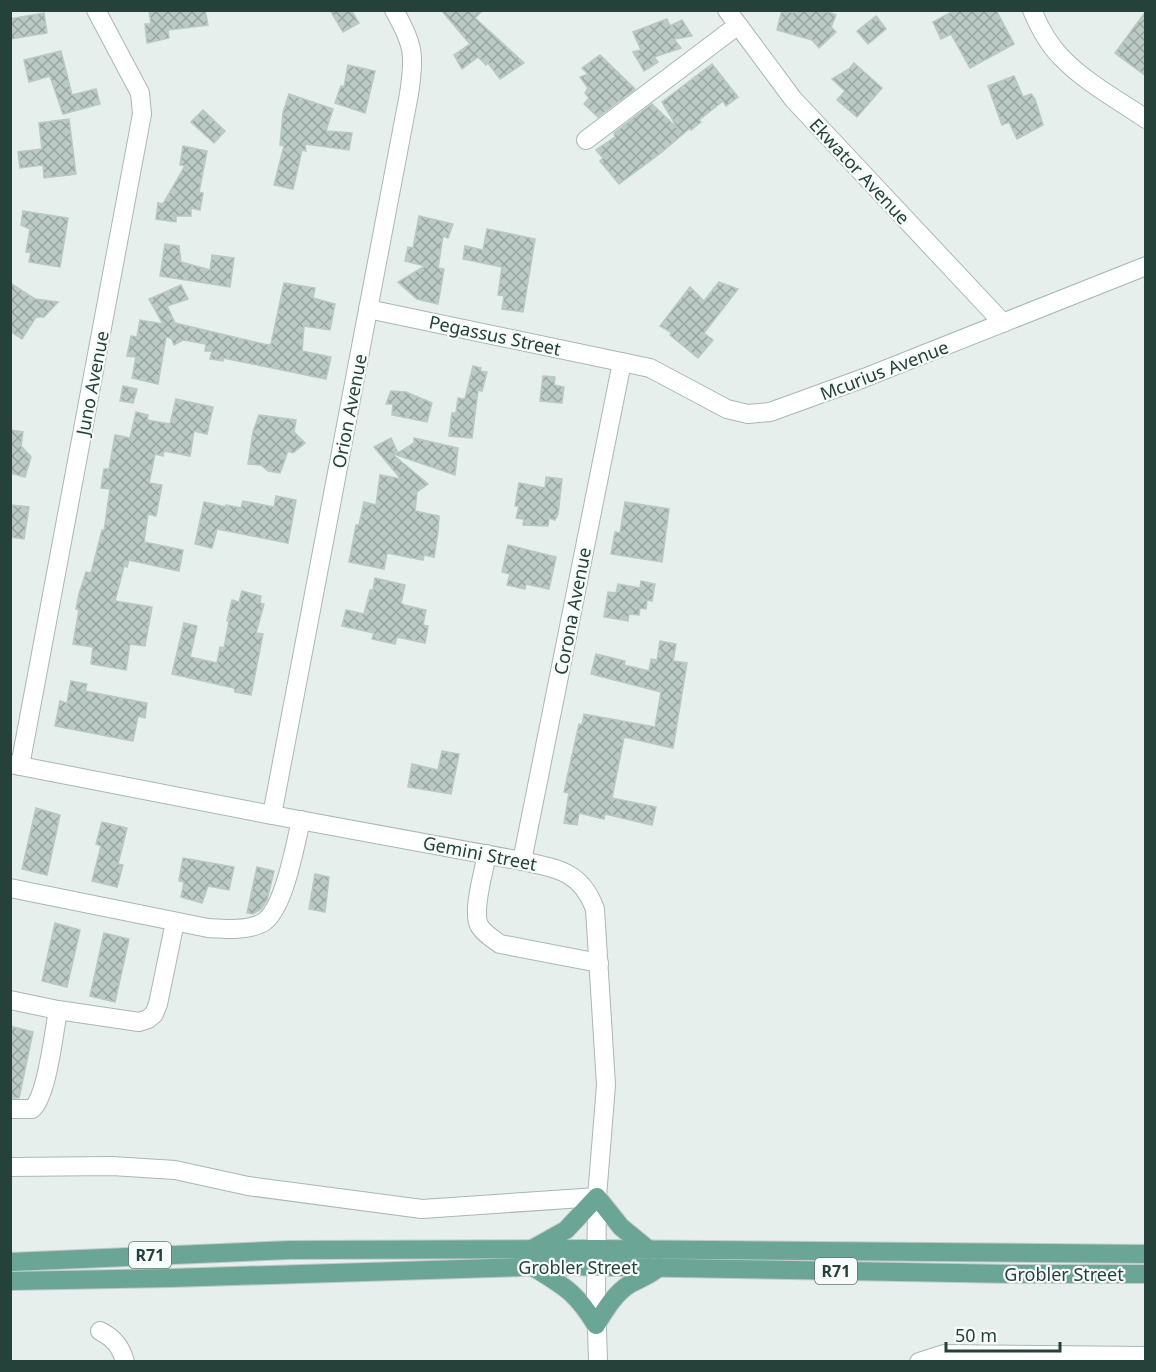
<svg xmlns="http://www.w3.org/2000/svg" width="1156" height="1372" viewBox="0 0 1156 1372" font-family="'Noto Sans',sans-serif">
	<style>
		.building { fill: url(#building-cross-hatch); stroke: #b8c9c2; stroke-width: 1.5 }
		.lines { fill: none; stroke-linecap: round; stroke-linejoin: round }
		.minor-casing { stroke: #a8b8b2; stroke-width: 20 }
		.major-casing { stroke: #c2cac8; stroke-width: 20 }
		.minor { stroke: #fff; stroke-width: 18 }
		.major { stroke: #6aa596; stroke-width: 18 }
		.labels { text-anchor: middle; dominant-baseline: central; stroke-width: 4.5; stroke-linejoin: round; paint-order: stroke }
		.shield { fill: #f7fbf9; stroke: #637a73; stroke-width: 1.5 }
		.shield-label { font-size: 16px; font-weight: bold; fill: #24423a }
		.street-label { font-size: 18px; fill: #24423a; stroke: #f7fbf9 }
	</style>
	<defs>
		<pattern id="building-cross-hatch" width="8" height="8" patternUnits="userSpaceOnUse" patternTransform="scale(1.5)"><rect width="8" height="8" fill="#bbcac4"/><path d="M0 0l8 8M0 8l8-8" fill="none" stroke="#98a6a0"/></pattern>
	</defs>
	<rect width="100%" height="100%" fill="#e6efeb"/>
	<g class="building">
		<path d="M149 10H205L208 25 168 30 169 38 147 43 145 24H151Z"/>
		<path d="M330 10H351L359 23 343 32Z"/>
		<path d="M441 10H483L475 18 524 63 500 79 488 63 486 65 478 57 462 69 454 55 470 44Z"/>
		<path d="M782 10 793 13 796 10H823L836 15 831 27 836 32 819 48 812 40 777 30Z"/>
		<path d="M955 10H996L1014 44 970 68 951 34 941 39 933 22Z"/>
		<path d="M1146 11V76L1115 53Z"/>
		<path d="M44 13 47 33 10 39V19Z"/>
		<path d="M876 16 886 29 868 44 857 31Z"/>
		<path d="M667 19 670 26 682 20 692 36 674 39 681 48 654 57 658 62 644 71 633 52 641 50 633 32Z"/>
		<path d="M61 51 72 95 96 89 100 104 63 114 50 76 29 82 24 60Z"/>
		<path d="M600 55 635 89 598 117 584 104 589 98 585 93 588 88 580 77 588 74 582 68Z"/>
		<path d="M854 63 882 88 857 117 837 100 845 91 832 79 849 69Z"/>
		<path d="M712 64 738 97 726 106 723 101 699 120 701 122 691 130 690 128 662 152 619 184 600 161 603 158 596 150 615 137 614 133 652 104 678 129 662 102Z"/>
		<path d="M348 65 375 71 365 113 335 103 341 86 344 87Z"/>
		<path d="M1014 76 1023 97 1031 94 1035 99 1043 125 1017 139 1009 122 1002 125 988 86Z"/>
		<path d="M289 94 333 109 326 131 352 133 349 150 305 144 306 151 302 150 293 189 274 185 284 146 280 145 283 113Z"/>
		<path d="M203 110 225 131 214 143 191 122Z"/>
		<path d="M69 119 76 174 44 178 43 165 20 168 18 152 42 149 39 123Z"/>
		<path d="M183 146 207 151 199 192 203 193 200 210 191 208V216H176V222L156 219 158 203 163 204 185 166 180 165Z"/>
		<path d="M23 211 68 218 60 267 29 262 31 252H26L30 229 21 225Z"/>
		<path d="M419 216 453 224 448 238 443 236 438 268 444 269 438 304 417 299 398 282 425 266 405 261 408 247 413 248Z"/>
		<path d="M487 229 535 239 523 312 502 309 504 296 498 295 502 267 463 259 465 246 483 250Z"/>
		<path d="M165 244 179 246 181 262 210 270 212 255 234 258 230 287 160 276Z"/>
		<path d="M719 282 738 289 704 333 713 340 698 358 670 335 672 333 660 326 690 287 704 301Z"/>
		<path d="M10 283 35 299 58 302 44 317H36L22 339 10 331Z"/>
		<path d="M284 283 315 288 313 298 335 304 330 330 304 326 302 351 331 357 326 379 223 358V361L210 359 212 351H205L206 344 183 340 174 345 171 338 166 337 158 384 132 378 136 357 127 356 131 336 137 337 140 320 163 324 149 299 181 285 188 299 167 306 175 323 268 345 271 344Z"/>
		<path d="M473 366 481 368 480 371 487 372 482 391 478 390 472 438 449 436 452 413H456L458 398 465 399Z"/>
		<path d="M543 376 555 377 554 385 564 387 562 403 540 401Z"/>
		<path d="M123 386 137 389 133 403 120 401Z"/>
		<path d="M391 391 406 392 432 403 427 422 392 415 393 404H386Z"/>
		<path d="M176 399 213 407 207 434 194 431 190 456 164 451 163 456 155 454 149 483 162 485 156 516 148 514 144 542 183 550 179 571 129 560 127 567 124 566 115 601 152 607 145 646 130 644 126 670 91 664 93 647 73 644 79 610 76 609 79 594 86 572 91 573 102 530 104 531 110 489 101 488 104 469H109L115 435 130 438 136 412 148 415 147 420 170 424Z"/>
		<path d="M259 415 296 420 294 432 305 443 293 453 288 451 280 473 268 471 261 465 248 464 253 432Z"/>
		<path d="M10 430 23 432 21 446 31 457 25 477 10 473Z"/>
		<path d="M391 438 398 453 414 443V438L458 448 455 475 391 453 428 484 417 492 415 511 439 516 438 532 434 557 424 555 423 560 387 553 384 569 349 562 356 525H359L364 502 376 505 380 475 401 479 374 447Z"/>
		<path d="M546 477 562 479 558 514 555 520 549 518 548 526 523 525 524 519 516 518 519 506H515L519 483 545 488Z"/>
		<path d="M276 496 296 500 288 543 217 529 212 548 195 544 204 502 226 507V505L241 508 243 501 274 507Z"/>
		<path d="M625 502 669 509 662 562 611 554 615 532 620 533Z"/>
		<path d="M10 505 29 507 24 539 10 537Z"/>
		<path d="M508 545 556 557 549 589 526 584 525 589 507 585 510 574 502 572Z"/>
		<path d="M375 578 405 585 401 603 404 605 426 610 423 625 428 626 425 643 397 637 395 644 372 639 374 633 342 626 346 610 364 614 370 590H373Z"/>
		<path d="M641 581 655 584 652 601 647 600 646 609 640 608 639 615 629 614 628 621 604 617 608 592 616 593 618 584 640 588Z"/>
		<path d="M242 591 261 596 260 603 264 604 256 633 263 634 251 695 235 692 234 688 172 674 184 623 197 626 190 657 217 663 220 647 224 648 229 621H227L232 600 239 602Z"/>
		<path d="M660 641 676 644 673 661 687 663 673 748 624 737 612 798 656 807 652 825 605 814 604 819 579 813 577 825 564 823 569 793 564 792 579 724 582 725 584 714 655 727 661 692 591 674 596 654 625 661 624 665 649 671 651 659 657 660Z"/>
		<path d="M71 681 87 684 85 691 147 703 145 718 138 716 133 741 55 726 60 701 67 703Z"/>
		<path d="M442 751 459 754 451 794 408 787 412 764 438 770Z"/>
		<path d="M36 808 60 815 47 875 22 869Z"/>
		<path d="M102 822 127 828 118 864 123 865 117 887 92 881 101 846 96 844Z"/>
		<path d="M183 858 234 867 229 890 208 886 202 903 181 897 184 882 179 881Z"/>
		<path d="M257 867 274 871 267 900 261 909 253 914 247 913Z"/>
		<path d="M315 874 329 877 325 912 309 909Z"/>
		<path d="M55 923 80 930 67 987 42 981Z"/>
		<path d="M104 933 129 939 115 1002 90 996Z"/>
		<path d="M10 1026 33 1032 19 1098H10Z"/>
	</g>
	<g class="lines">
		<g class="minor-casing">
			<g id="minor">
				<path d="M727 10 793 99 1003 323"/>
				<path d="M1032 10C1039 27 1049 45 1062 58 1085 82 1118 100 1146 119"/>
				<path d="M586 140 738 25"/>
				<path d="M368 309 650 368 727 409 748 414 770 412 864 378 1146 266"/>
				<path d="M10 764 272 815 522 861C558 869 581 871 595 909L606 1085 597 1197 596 1295 598 1362"/>
				<path d="M20 766 142 114 140 93 96 10"/>
				<path d="M272 815 409 94C415 55 414 45 394 10"/>
				<path d="M487 854C484 871 472 910 479 925 483 933 493 939 500 944L599 963"/>
				<path d="M522 861 622 362"/>
				<path d="M10 888 208 928C225 929 247 931 262 923 284 911 295 845 301 820"/>
				<path d="M10 1000 58 1010 139 1022 148 1019 154 1014 158 1004 175 922"/>
				<path d="M10 1109H32C47 1097 54 1032 58 1010"/>
				<path d="M10 1167 112 1166 175 1170 248 1186 422 1209 597 1197"/>
				<path d="M100 1331C114 1338 121 1347 125 1362"/>
				<path d="M919 1362 944 1354 1146 1356"/>
			</g>
		</g>
		<g class="major-casing">
			<g id="major">
				<path d="M532 1249 566 1230 597 1197 621 1227 649 1250"/>
				<path d="M10 1262 290 1250 596 1249 1146 1254"/>
				<path d="M533 1267C565 1287 576 1292 596 1325 605 1310 615 1293 630 1284 640 1278 650 1276 659 1267"/>
				<path d="M10 1281 171 1278 559 1266 1013 1274H1146"/>
			</g>
		</g>
		<use href="#minor" class="minor"/>
		<use href="#major" class="major"/>
	</g>
	<g class="labels">
		<g class="shield">
			<rect x="129" y="1242" width="42" height="26" rx="4.5"/>
			<rect x="815" y="1258" width="42" height="26" rx="4.5"/>
		</g>
		<g class="shield-label">
			<text x="150" y="1255">R71</text>
			<text x="836" y="1271">R71</text>
		</g>
		<g class="street-label">
			<text transform="translate(860 171) rotate(47)">Ekwator Avenue</text>
			<text transform="translate(495 335) rotate(12)">Pegassus Street</text>
			<text transform="translate(884 370) rotate(-21)">Mcurius Avenue</text>
			<text transform="translate(92 383) rotate(-79)">Juno Avenue</text>
			<text transform="translate(349 411) rotate(-79)">Orion Avenue</text>
			<text transform="translate(572 611) rotate(-79)">Corona Avenue</text>
			<text transform="translate(480 853) rotate(11)">Gemini Street</text>
			<text x="578" y="1267">Grobler Street</text>
			<text x="1064" y="1274">Grobler Street</text>
		</g>
	</g>
	<rect width="1156" height="1372" fill="none" stroke="#24423a" stroke-width="24"/>
	<path d="M946 1342v9h114v-9" fill="none" stroke="#24423a" stroke-width="3"/>
	<text x="955" y="1342" font-size="18" fill="#24423a" stroke="#f7fbf9" stroke-width="4.5" paint-order="stroke">50 m</text>
</svg>
